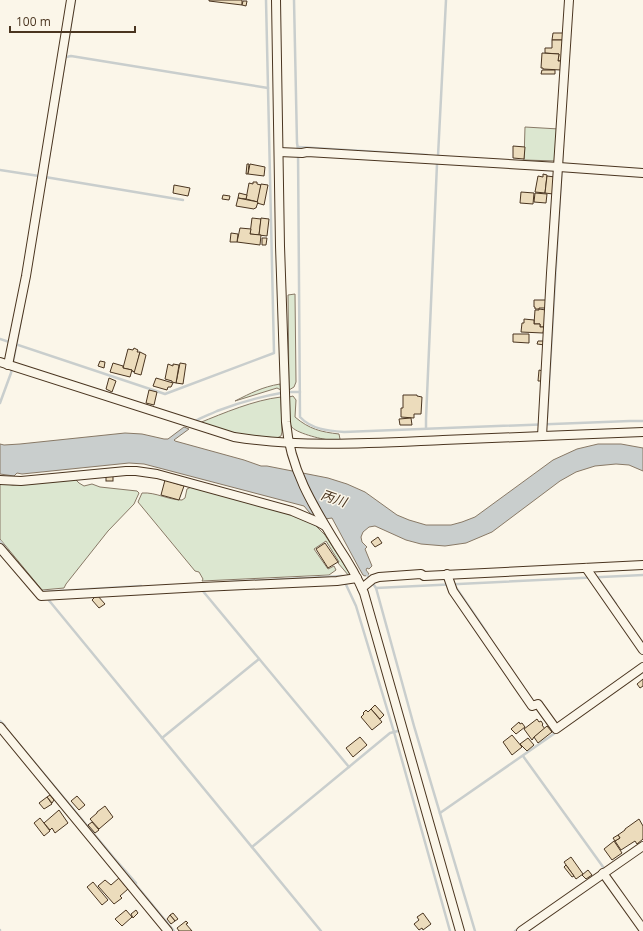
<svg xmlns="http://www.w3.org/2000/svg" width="643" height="931" viewBox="0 0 643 931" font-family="'Open Sans','Noto Sans JP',sans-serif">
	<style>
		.green { fill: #dce7d0; stroke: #887966 }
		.water { fill: #c9cecd; stroke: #887966 }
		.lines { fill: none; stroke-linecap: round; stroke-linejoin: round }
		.stream { stroke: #c9cecd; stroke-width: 2.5 }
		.building { fill: #ecdcbc; stroke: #4a3520 }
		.minor-casing { stroke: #4a3520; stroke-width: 10 }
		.minor { stroke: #fbf6e9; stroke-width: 8 }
		.labels { text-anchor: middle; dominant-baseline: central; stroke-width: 3; stroke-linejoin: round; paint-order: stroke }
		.water-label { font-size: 13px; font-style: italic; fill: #4a3520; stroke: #fbf6e9 }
	</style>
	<rect width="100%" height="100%" fill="#fbf6e9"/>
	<g class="green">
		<path d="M525 127 559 129 557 161 524 160Z"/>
		<path d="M295 294 296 382 294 387 289 390 288 295Z"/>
		<path d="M280 384 281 390 277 388 235 401C251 393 262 387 280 384Z"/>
		<path d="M293 396 296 400 295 417C309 429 321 432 339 434L340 439 339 441C335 441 332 441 329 440 321 439 295 433 291 426 288 420 289 404 289 397Z"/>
		<path d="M281 397 282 432 281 436 277 438 235 434 199 423C224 413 254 400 281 397Z"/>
		<path d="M75 479 79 483 84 486 92 484 100 487 137 491 139 493 134 504 108 531 66 584 64 588 42 590 0 539V483L13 485Z"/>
		<path d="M191 487 304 518 315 525 325 535 351 575 349 576 338 563 339 562 326 541 314 549 328 569 334 566 336 570 329 575 202 581 203 579 199 572 195 571 138 502 142 493C156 492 168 500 182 500L185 498 187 489Z"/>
	</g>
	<path class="water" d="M184 427 189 429 174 440 175 441 244 460 261 466H267L328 478 347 484 365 492 397 515 409 520 426 525H451L462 522 475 517 553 460 577 449 598 444H621L643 448V471L629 465 616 464 595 466 576 472 560 481 492 532 466 543 445 546 421 544 406 540 375 526 369 527 363 532 361 537 362 542 367 547 365 549 372 566 369 569 367 568 366 570 369 574 365 576 363 575 359 568 332 518 318 520 309 512 304 506 144 464 129 463 22 474 17 473 14 476 0 474V444L4 445 20 444 125 433 142 434 164 439H168Z"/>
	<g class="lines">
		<g class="stream">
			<path d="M294 0 297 143 298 149 300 417C311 429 328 431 344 432L630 421H643"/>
			<path d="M66 57 71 56 268 88"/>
			<path d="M298 147 427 155"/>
			<path d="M438 156 446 0"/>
			<path d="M0 170 39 176"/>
			<path d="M45 177 183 200"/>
			<path d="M44 187 75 0"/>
			<path d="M0 339 165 394 274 353 266 0"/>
			<path d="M290 392H300"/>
			<path d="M0 403 11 373 23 309"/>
			<path d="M547 418 563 145"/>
			<path d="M194 422C201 417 209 415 217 411 238 403 259 397 281 393"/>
			<path d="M426 428V419L437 164"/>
			<path d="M0 541 9 553"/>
			<path d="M365 572 376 588 414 726 475 931"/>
			<path d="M597 577 616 604"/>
			<path d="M228 582 342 576 356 606 394 732 450 931"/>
			<path d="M455 586 487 633"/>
			<path d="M376 588 643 575"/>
			<path d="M202 590 349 767"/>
			<path d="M41 591V592L141 586"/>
			<path d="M47 598 321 931"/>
			<path d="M0 721 5 726"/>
			<path d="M14 738 114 858 136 883V885L174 931"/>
			<path d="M162 738 259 659"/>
			<path d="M523 756 606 871"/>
			<path d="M440 813 558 731"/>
			<path d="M252 847 390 733 398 731"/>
			<path d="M0 930V931"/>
			<path d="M515 931 520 928"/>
		</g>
	</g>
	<g class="building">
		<path d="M209 0H242V5L209 1Z"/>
		<path d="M243 1H247L246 6 242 5Z"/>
		<path d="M553 33H563V40H552Z"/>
		<path d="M552 40H563V61H558L559 54 545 53V48H552Z"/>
		<path d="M542 53 559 54 558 61H561V70L543 69V68H541Z"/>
		<path d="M542 70H555V74H541Z"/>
		<path d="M513 146 525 147 524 159 513 158Z"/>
		<path d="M247 164H249L248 174H246Z"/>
		<path d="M250 164 265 167 264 176 248 174Z"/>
		<path d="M543 174 547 175 545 193 535 192 538 176 543 177Z"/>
		<path d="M547 176 555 177 553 194 545 193Z"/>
		<path d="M253 182H257V184L261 185 258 202 246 199 249 183 253 184Z"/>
		<path d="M261 184 268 185 264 205 257 203Z"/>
		<path d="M174 185 190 188 188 196 173 193Z"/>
		<path d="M521 192 534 193 533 204 520 203Z"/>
		<path d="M239 193 247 195 246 199 238 198Z"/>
		<path d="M535 193 547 194 546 203 534 202Z"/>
		<path d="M223 195 230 196 229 200 222 199Z"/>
		<path d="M238 198 258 202 256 208H255L254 209 236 206Z"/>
		<path d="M252 218 261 219 259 235 250 234Z"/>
		<path d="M261 218 269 219 267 236 259 235Z"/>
		<path d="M240 228 251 229 250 234 261 235 260 245 237 242Z"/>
		<path d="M231 233 238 234 237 242H230Z"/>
		<path d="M262 238H267L266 245H262Z"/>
		<path d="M534 300H548L547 308H539V309H535V307H534Z"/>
		<path d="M539 309 546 310V327H540V324H534L535 310H539Z"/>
		<path d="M524 319 534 320V324H540V327H544L543 333 521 332 522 323H524Z"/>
		<path d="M513 334H529V343L513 342Z"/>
		<path d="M538 341H545V345L537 344Z"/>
		<path d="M134 348 138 350 137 352H140L135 372 132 371V370L123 368 128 349 133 350Z"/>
		<path d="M140 352 146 355 141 375 134 373Z"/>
		<path d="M100 361 105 362 104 368 98 366Z"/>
		<path d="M113 363 123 366V368L132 370 130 377 110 372Z"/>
		<path d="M180 363 186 364 183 384 176 383Z"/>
		<path d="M168 364 173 366V364L179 365 176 383 172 382V381L165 379Z"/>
		<path d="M539 370 543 371V381H538Z"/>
		<path d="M109 378 116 381 112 392 106 389Z"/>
		<path d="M156 378 173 383 171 387H168L167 390 153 386Z"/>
		<path d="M149 390 157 392 154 405 146 403Z"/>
		<path d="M403 395H417V396L422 397 421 414H414V418L401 417V408H403Z"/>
		<path d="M411 418 412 425H400L399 419Z"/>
		<rect x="106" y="476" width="7" height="5"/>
		<path d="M165 480 184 486 179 500 161 495Z"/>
		<path d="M378 537 382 543 375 547 371 542Z"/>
		<path d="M325 543 338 562 328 568 316 549Z"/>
		<path d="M97 595 105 604 99 608 92 600Z"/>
		<path d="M643 679V686L640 688 637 684Z"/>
		<path d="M375 705 384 715 380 719 371 709Z"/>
		<path d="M371 709 382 722 372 730 361 717 364 714 363 713 366 710 368 712Z"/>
		<path d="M537 719 539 722 541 721 543 724 542 725 545 729 533 738V739L532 740 524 729Z"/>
		<path d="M519 722 520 724 522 723 525 727 516 734 511 729Z"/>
		<path d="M547 726 552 732 538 743 534 737Z"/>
		<path d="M512 735 522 747 512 755 503 742Z"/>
		<path d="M360 737 367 745 353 757 346 748Z"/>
		<path d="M528 738 534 745 527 751 520 744Z"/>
		<path d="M50 795 54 800 52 803 47 797Z"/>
		<path d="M77 796 85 805 79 810 71 801Z"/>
		<path d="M47 797 52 804 44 809 39 803Z"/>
		<path d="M105 806 113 817 99 829 90 819 97 813V812Z"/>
		<path d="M59 810 68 823 55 833 52 828 50 830 44 823Z"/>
		<path d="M40 818 50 831 44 836 34 823Z"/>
		<path d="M639 819 643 826V839L637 844 635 841 621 850 615 841 620 838 618 835 625 830V829Z"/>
		<path d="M92 822 99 830 95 833 88 825Z"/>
		<path d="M618 835 620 838 615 841 613 838Z"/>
		<path d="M614 841 622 853 612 860 604 849Z"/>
		<path d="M571 857 583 874 576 879 564 862Z"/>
		<path d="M566 865 574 876 572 877 564 867Z"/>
		<path d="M588 870 592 875 586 879 582 875Z"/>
		<path d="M119 878 128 889 120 896 122 898 114 904 98 886 105 880 111 885Z"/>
		<path d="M93 882 108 900 102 905 87 887Z"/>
		<path d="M126 910 132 917 122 926 115 919Z"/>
		<path d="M136 910 138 913 133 918 131 914Z"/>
		<path d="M173 913 178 919 175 921 170 915Z"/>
		<path d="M423 913 431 924 423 930 422 928 419 930 414 924 419 920 417 917Z"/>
		<path d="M170 915 175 921 171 924 167 919Z"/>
		<path d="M186 921 188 923 186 924 192 931H179L177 928Z"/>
	</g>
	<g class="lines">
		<g class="minor-casing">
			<g id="minor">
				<path d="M276 0 280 246 286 422C290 469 313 506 337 545 347 560 357 576 364 593L460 931"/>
				<path d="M279 152 302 153 307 152 559 167 643 173"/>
				<path d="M0 362 234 437C303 448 374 443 443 440 510 437 576 435 643 432"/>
				<path d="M8 365 26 276 71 0"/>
				<path d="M542 436 551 273 569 0"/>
				<path d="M0 480 21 481 126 471H136L157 474 292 511 318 522 325 526"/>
				<path d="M0 548 41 596 202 587 337 581 357 578"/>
				<path d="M586 568 643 650"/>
				<path d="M447 574 453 591 532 706 538 704 556 729 643 667"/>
				<path d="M362 588 373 579 379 577 421 574 424 576 643 565"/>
				<path d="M0 727 168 931"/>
				<path d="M603 873 643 929"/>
				<path d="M521 931 643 846"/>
			</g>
		</g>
		<use href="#minor" class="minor"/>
	</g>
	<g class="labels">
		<g class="water-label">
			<text transform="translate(334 498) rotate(19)">丙川</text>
		</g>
	</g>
	<path d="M10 26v6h125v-6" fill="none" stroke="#4a3520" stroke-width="2"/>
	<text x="16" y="26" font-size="12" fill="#4a3520" stroke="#fbf6e9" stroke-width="3" paint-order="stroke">100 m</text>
</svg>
